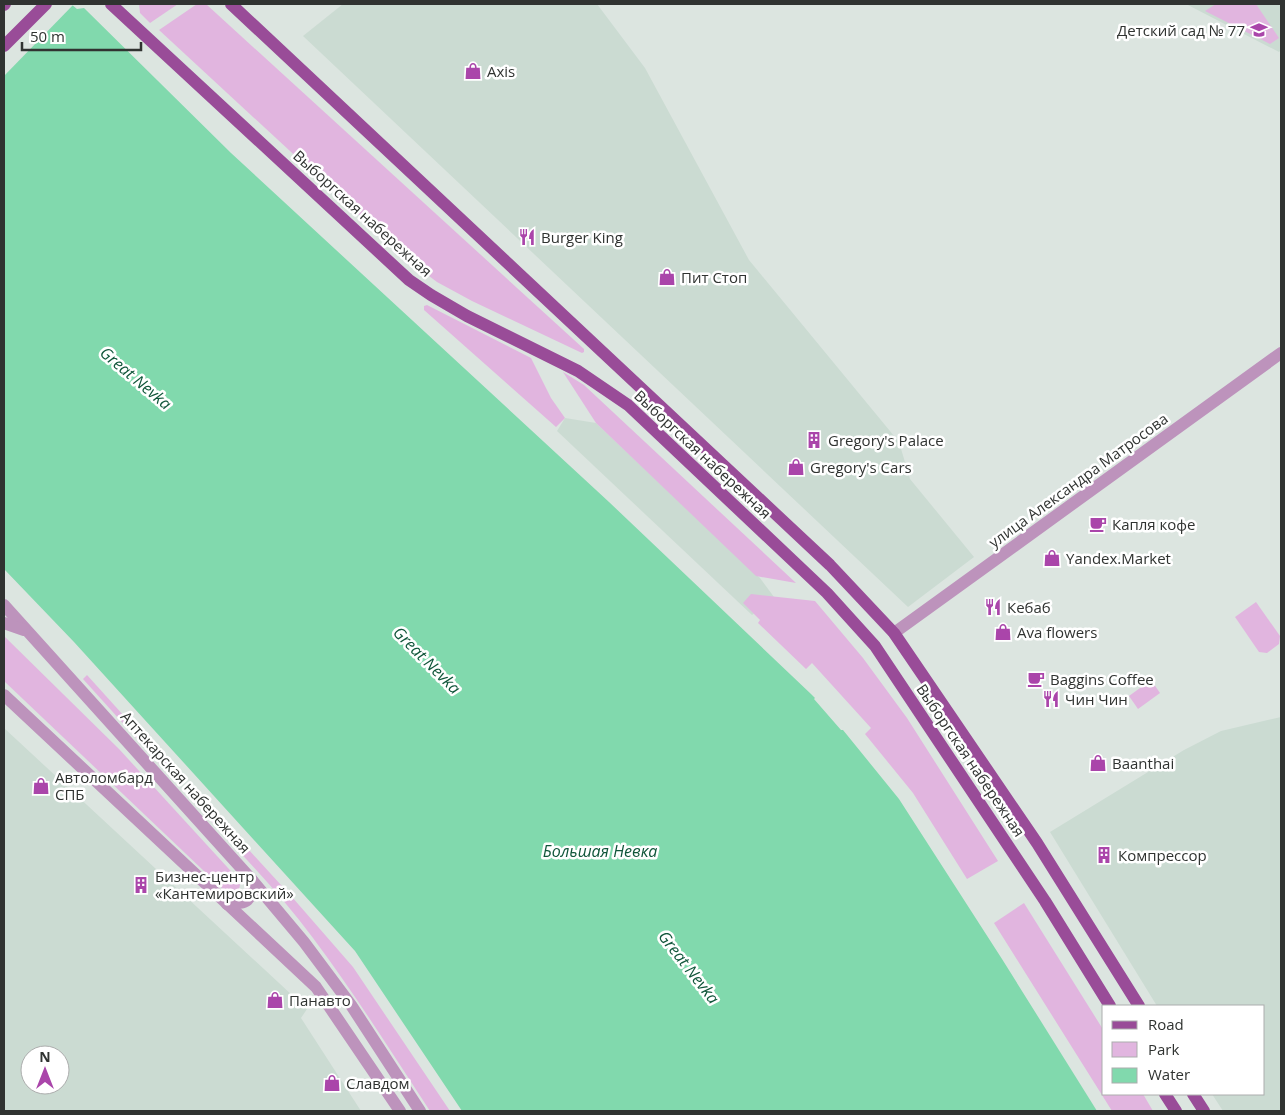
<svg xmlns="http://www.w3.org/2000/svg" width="1285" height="1115" viewBox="0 0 1285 1115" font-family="'Open Sans',sans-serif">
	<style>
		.built { fill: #cbdbd2; fill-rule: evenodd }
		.green { fill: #e1b5df }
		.water { fill: #81d9ad }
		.pier { fill: #dce5e0 }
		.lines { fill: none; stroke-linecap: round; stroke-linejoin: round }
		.minor { stroke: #bd93bc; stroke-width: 12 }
		.major { stroke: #994c98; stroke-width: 12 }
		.labels { text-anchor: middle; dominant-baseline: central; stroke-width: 5; stroke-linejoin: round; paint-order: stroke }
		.poi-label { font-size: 15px; fill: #303331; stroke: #fff; text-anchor: start }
		.street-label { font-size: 15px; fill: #303331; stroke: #fff }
		.water-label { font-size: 16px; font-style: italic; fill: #10563a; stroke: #fff }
	</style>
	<rect width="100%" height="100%" fill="#dce5e0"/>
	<g class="built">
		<path d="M343 4H597L645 68 749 260 899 442 910 479 974 557 908 607 303 36Z"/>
		<path d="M1186 4H1281V50L1279 52Z"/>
		<path d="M565 418 596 423 760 578 774 597 752 615 557 431Z"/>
		<path d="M1281 717V1111H1223L1212 1094H1264V1006H1157L1050 832 1184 750 1221 731Z"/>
		<path d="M4 728 307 1009 301 1018 361 1111H4ZM30 1055H60V1085H30Z"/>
	</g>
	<g class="green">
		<path d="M139 4H178L150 23 140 13Z"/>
		<path d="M197 4H206L584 349V352L582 353 472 301 437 282 409 261 159 30Z"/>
		<path d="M1216 4H1256L1279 38 1270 44 1205 11Z"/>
		<path d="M427 305 531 358 551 398 565 418 556 427 424 310V306Z"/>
		<path d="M563 372 584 385 796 583 756 576 596 423Z"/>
		<path d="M751 594 815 601 863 658 907 718 998 861 967 879 913 793 865 734 871 728 812 663 806 669 758 623 760 620 743 603Z"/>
		<path d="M1256 602 1280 636 1279 644 1267 653 1259 652 1235 617Z"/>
		<path d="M4 636 119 749 239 880 240 885 239 889 230 893 225 891 4 681Z"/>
		<path d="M87 675 180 778 176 782 83 679Z"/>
		<path d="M1151 680 1160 693 1138 709 1129 696Z"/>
		<path d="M217 815 292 897 353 967 450 1111H430C392 1053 355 994 313 938 283 897 246 859 211 821Z"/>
		<path d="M1024 903 1104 1031V1094H1143L1153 1111H1112L994 923Z"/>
	</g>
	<path class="water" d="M4 4H71L77 9 84 8 231 153 609 502 811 694 815 698 814 699 841 730H843L899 799 1002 959 1097 1111H462L355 951 74 642 4 569Z"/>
	<path class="pier" d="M4 4H74L4 76Z"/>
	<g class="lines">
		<g class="minor">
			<path d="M4 605 252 880 304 942 351 1005 420 1111"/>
			<path d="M4 623 24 630"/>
			<path d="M894 633 1281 353"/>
			<path d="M4 695 316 987 400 1111"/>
			<path d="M227 904C248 903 252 902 252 880"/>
		</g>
		<g class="major">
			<path d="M111 4 409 280 431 295 467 316 578 371 628 405 827 593 875 646 1045 901 1110 1006"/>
			<path d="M231 4 830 565 894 633 1037 843 1139 1006"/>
			<path d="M4 5 5 4"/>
			<path d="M4 46 46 4"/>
			<path d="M1165 1094 1176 1111"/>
			<path d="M1193 1094 1204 1111"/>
		</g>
	</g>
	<defs>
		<g id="school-bare" transform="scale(1.35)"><path d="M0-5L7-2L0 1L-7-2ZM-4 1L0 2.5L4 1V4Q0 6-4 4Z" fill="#aa45aa" stroke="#fff" stroke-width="2.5" paint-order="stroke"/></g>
		<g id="shop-bare" transform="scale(1.35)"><path d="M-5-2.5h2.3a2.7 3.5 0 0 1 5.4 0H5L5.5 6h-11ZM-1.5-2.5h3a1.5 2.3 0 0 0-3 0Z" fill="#aa45aa" stroke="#fff" stroke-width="2.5" paint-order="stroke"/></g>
		<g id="restaurant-bare" transform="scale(1.35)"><path d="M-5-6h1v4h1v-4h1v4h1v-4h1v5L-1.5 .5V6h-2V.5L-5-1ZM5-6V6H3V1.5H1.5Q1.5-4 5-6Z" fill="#aa45aa" stroke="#fff" stroke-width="2.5" paint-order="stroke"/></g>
		<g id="building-bare" transform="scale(1.35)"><path d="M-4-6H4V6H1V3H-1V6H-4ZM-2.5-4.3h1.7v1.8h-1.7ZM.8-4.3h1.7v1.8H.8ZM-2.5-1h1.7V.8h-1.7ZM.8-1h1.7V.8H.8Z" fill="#aa45aa" stroke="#fff" stroke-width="2.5" paint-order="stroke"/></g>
		<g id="cafe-bare" transform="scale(1.35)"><path d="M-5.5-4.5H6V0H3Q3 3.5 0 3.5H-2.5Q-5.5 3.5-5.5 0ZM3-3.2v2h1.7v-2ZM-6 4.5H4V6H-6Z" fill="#aa45aa" stroke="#fff" stroke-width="2.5" paint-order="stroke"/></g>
	</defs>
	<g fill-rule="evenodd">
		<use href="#school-bare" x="1259" y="30"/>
		<use href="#shop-bare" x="473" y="71"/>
		<use href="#restaurant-bare" x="527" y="237"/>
		<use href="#shop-bare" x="667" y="277"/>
		<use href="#building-bare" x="814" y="440"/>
		<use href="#shop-bare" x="796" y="467"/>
		<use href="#cafe-bare" x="1098" y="524"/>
		<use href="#shop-bare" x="1052" y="558"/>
		<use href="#restaurant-bare" x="993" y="607"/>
		<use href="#shop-bare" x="1003" y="632"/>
		<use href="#cafe-bare" x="1036" y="679"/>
		<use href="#restaurant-bare" x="1051" y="699"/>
		<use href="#shop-bare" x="1098" y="763"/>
		<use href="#shop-bare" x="41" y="786"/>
		<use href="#building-bare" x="1104" y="855"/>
		<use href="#building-bare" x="141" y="885"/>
		<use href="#shop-bare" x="275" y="1000"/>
		<use href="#shop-bare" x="332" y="1083"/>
	</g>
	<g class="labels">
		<g class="poi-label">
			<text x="1245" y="30" text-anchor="end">Детский сад № 77</text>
			<text x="487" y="71">Axis</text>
			<text x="541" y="237">Burger King</text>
			<text x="681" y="277">Пит Стоп</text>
			<text x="828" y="440">Gregory's Palace</text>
			<text x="810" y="467">Gregory's Cars</text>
			<text x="1112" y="524">Капля кофе</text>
			<text x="1066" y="558">Yandex.Market</text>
			<text x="1007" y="607">Кебаб</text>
			<text x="1017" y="632">Ava flowers</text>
			<text x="1050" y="679">Baggins Coffee</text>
			<text x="1065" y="699">Чин Чин</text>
			<text x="1112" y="763">Baanthai</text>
			<text x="55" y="777">Автоломбард<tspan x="55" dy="17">СПБ</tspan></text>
			<text x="1118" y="855">Компрессор</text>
			<text x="155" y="876">Бизнес-центр<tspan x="155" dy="17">«Кантемировский»</tspan></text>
			<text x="289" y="1000">Панавто</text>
			<text x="346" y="1083">Славдом</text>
		</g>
		<g class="street-label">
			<text transform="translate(363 213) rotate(42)">Выборгская набережная</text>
			<text transform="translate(703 454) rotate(43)">Выборгская набережная</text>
			<text transform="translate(1078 480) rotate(-36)">улица Александра Матросова</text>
			<text transform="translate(971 760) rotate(56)">Выборгская набережная</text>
			<text transform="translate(186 782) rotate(48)">Аптекарская набережная</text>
		</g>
		<g class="water-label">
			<text transform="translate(136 378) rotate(40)">Great Nevka</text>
			<text transform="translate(427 660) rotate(45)">Great Nevka</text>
			<text x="600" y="851">Большая Невка</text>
			<text transform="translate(689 967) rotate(52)">Great Nevka</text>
		</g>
	</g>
	<rect width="1285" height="1115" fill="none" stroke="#303331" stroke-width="10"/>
	<rect x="1102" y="1005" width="162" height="90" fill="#ffffff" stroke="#acadad"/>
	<rect x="1112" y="1021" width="25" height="8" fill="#994c98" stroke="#acadad"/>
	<text x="1148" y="1030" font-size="15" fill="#303331">Road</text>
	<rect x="1112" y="1042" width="25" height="15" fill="#e1b5df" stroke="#acadad"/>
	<text x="1148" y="1055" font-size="15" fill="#303331">Park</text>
	<rect x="1112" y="1068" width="25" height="15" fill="#81d9ad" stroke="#acadad"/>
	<text x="1148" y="1080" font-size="15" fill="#303331">Water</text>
	<g transform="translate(45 1070)"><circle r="24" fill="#ffffff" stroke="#acadad"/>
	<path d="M0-4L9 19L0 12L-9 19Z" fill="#aa45aa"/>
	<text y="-8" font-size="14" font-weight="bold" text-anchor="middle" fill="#303331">N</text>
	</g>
	<path d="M22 42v8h119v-8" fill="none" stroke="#303331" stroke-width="2.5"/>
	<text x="30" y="42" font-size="15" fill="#303331" stroke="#ffffff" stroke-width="4" paint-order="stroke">50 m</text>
</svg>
